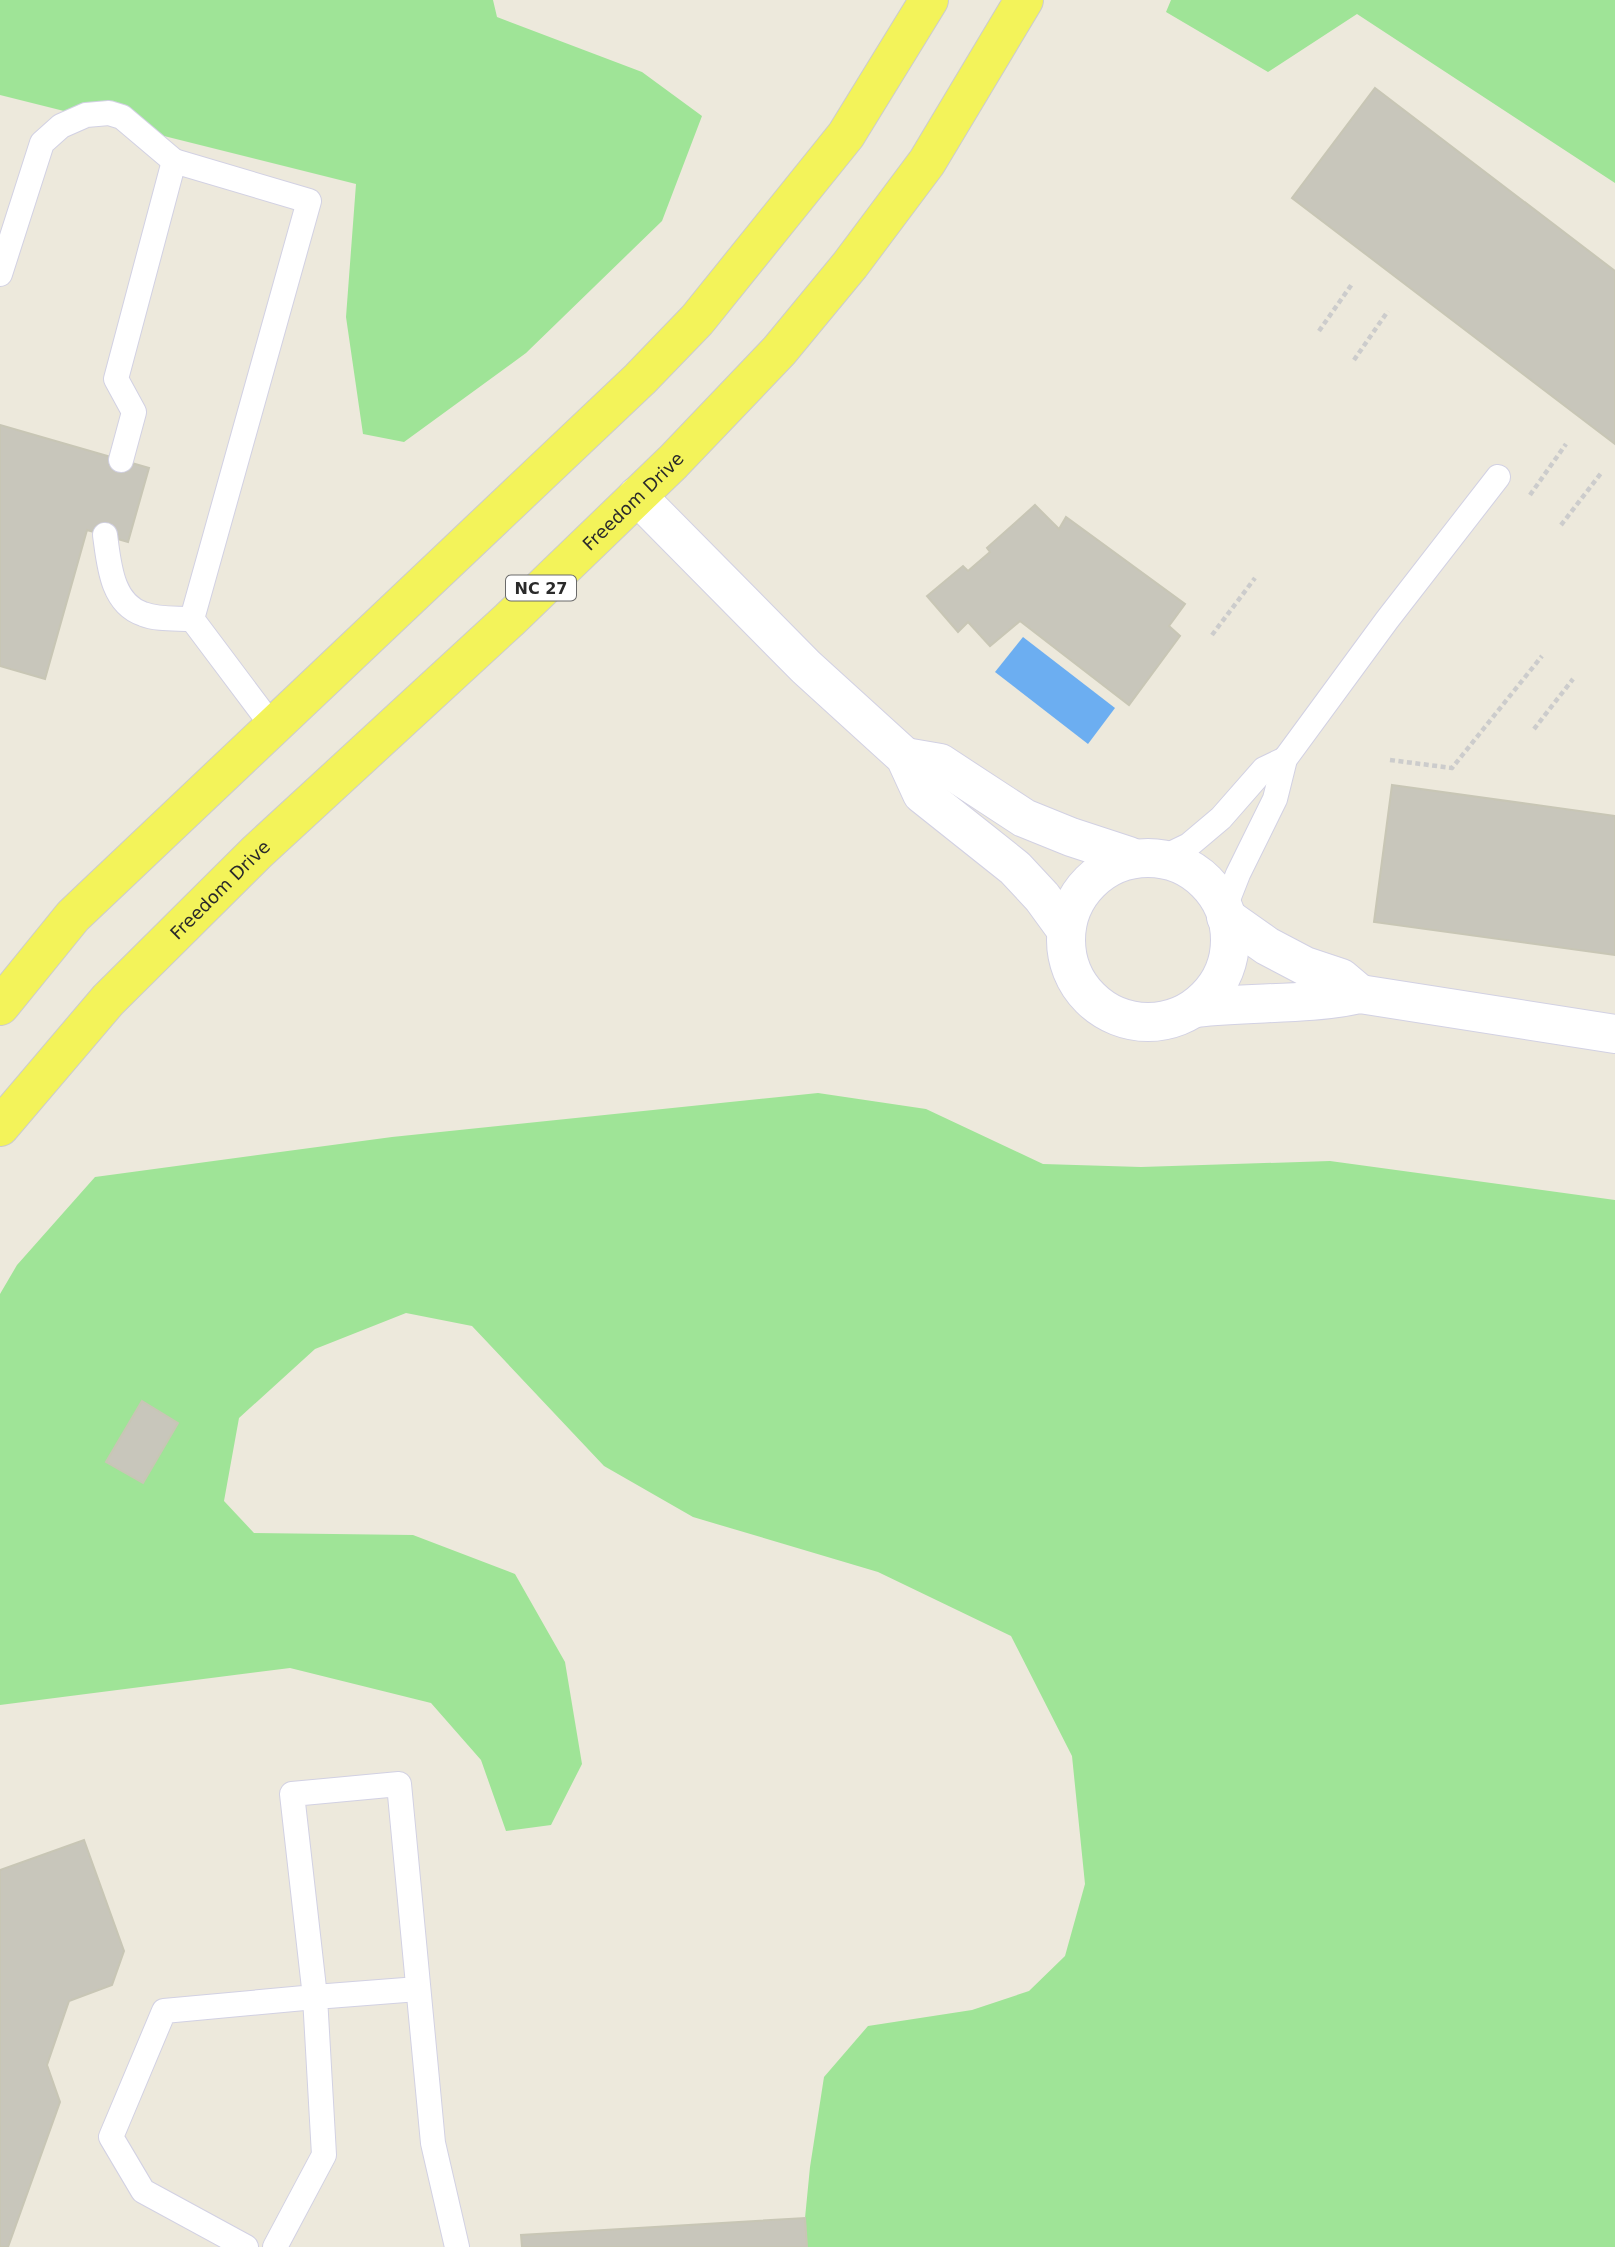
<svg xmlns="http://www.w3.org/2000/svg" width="1615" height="2247" viewBox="0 0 1615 2247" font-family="'DejaVu Sans',sans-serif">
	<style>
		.green { fill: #9fe497 }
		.water { fill: #6caef1 }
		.building { fill: #c8c6bb; stroke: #c8c6b5; stroke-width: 2 }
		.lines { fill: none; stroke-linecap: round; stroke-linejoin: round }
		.service-casing { stroke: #d2d1e3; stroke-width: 26 }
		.minor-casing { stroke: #d2d1e3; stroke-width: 40 }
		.primary-casing { stroke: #ccc; stroke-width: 40 }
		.path { stroke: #ccc; stroke-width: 4.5; stroke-dasharray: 5 3.5; stroke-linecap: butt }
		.service { stroke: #fff; stroke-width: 24 }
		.minor { stroke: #fff; stroke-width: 38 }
		.primary { stroke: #f3f35a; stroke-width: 38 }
		.labels { text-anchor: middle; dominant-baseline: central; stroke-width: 5; stroke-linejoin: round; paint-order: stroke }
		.shield { fill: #fff; stroke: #6a6a6a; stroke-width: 2 }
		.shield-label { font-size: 16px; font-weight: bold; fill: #2a2a2a }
		.street-label { font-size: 18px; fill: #2a2a2a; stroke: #fff }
	</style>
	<rect width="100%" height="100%" fill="#ede9dc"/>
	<g class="green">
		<path d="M0 0H493L497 17 642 72 702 116 662 221 526 353 404 442 363 434 346 317 356 184 0 95Z"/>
		<path d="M1171 0H1615V183L1357 14 1268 72 1166 12Z"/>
		<path d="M818 1093 926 1109 1043 1164 1141 1167 1330 1161 1615 1200V2247H807L805 2218 810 2167 824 2077 868 2026 972 2010 1029 1991 1065 1956 1085 1884 1072 1756 1011 1636 878 1572 693 1517 604 1466 472 1326 406 1313 315 1349 239 1418 224 1501 254 1533 413 1535 515 1574 565 1662 582 1764 551 1825 506 1831 481 1760 431 1703 290 1668 0 1705V1294L17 1265 95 1177 392 1137Z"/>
	</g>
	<path class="water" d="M1023 637 1115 708 1088 744 995 672Z"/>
	<g class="building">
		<path d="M1375 88 1615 271V444L1292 198Z"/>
		<path d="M0 425 149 468 128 542 87 530 45 679 0 666Z"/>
		<path d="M1035 505 1059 529 1066 517 1185 604 1169 626 1180 636 1129 705 1020 621 990 646 968 622 958 632 927 596 963 566 968 571 990 552 987 548Z"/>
		<path d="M1392 785 1615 816V955L1374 922Z"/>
		<path d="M142 1401 178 1423 143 1483 106 1462Z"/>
		<path d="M84 1840 124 1951 112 1985 69 2001 47 2065 60 2102 8 2247H0V1870Z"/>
		<path d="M805 2218 807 2247H522L521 2235Z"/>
	</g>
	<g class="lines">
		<g class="service-casing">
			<g id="service">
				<path d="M0 274 42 143 61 126 86 115 109 113 122 117 174 161"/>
				<path d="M121 460 134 412 116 379 174 161 309 201 192 619 273 727"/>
				<path d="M105 535C109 563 111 603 143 614 158 620 176 618 192 619"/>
				<path d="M1162 858 1189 845 1221 818 1264 769 1285 759"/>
				<path d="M1225 907 1238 874 1275 799 1285 759 1387 620 1498 477"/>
				<path d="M246 2247 143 2191 111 2137 164 2011 315 1997 292 1794 399 1784 433 2143 457 2247"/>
				<path d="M275 2247 324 2155 315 1997 418 1989"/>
			</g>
		</g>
		<g class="minor-casing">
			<g id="minor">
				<path d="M637 496 806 667 905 757 922 794 1015 868 1042 897 1066 930"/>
				<path d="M905 757 940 763 1024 818 1071 837 1129 856"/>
				<circle cx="1148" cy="940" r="82"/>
				<path d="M1226 917 1267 946 1305 966 1341 978 1360 994"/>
				<path d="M1196 1008C1250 1001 1306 1006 1360 994L1615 1034"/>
			</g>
		</g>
		<g class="primary-casing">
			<g id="primary">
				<path d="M0 1006 73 916 640 379 697 320 846 135 929 0"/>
				<path id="s1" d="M0 1127 108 1000 257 852 509 620 673 462 779 351 850 265 927 162 1024 0"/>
			</g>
		</g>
		<g class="path">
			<path d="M1319 331 1352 284"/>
			<path d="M1354 360 1388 311"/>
			<path d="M1530 495 1566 444"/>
			<path d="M1561 525 1602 472"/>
			<path d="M1212 635 1255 578"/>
			<path d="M1534 729 1573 679"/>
			<path d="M1390 760 1452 768 1542 656"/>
		</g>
		<use href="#service" class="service"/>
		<use href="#minor" class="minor"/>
		<use href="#primary" class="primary"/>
	</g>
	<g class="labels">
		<rect class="shield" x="506" y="575.5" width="70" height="25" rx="5"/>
		<g class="shield-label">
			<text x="541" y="588">NC 27</text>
		</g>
		<g class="street-label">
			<text stroke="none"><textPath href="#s1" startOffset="891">Freedom Drive</textPath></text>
			<text stroke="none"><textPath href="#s1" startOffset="324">Freedom Drive</textPath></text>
		</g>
	</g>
</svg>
